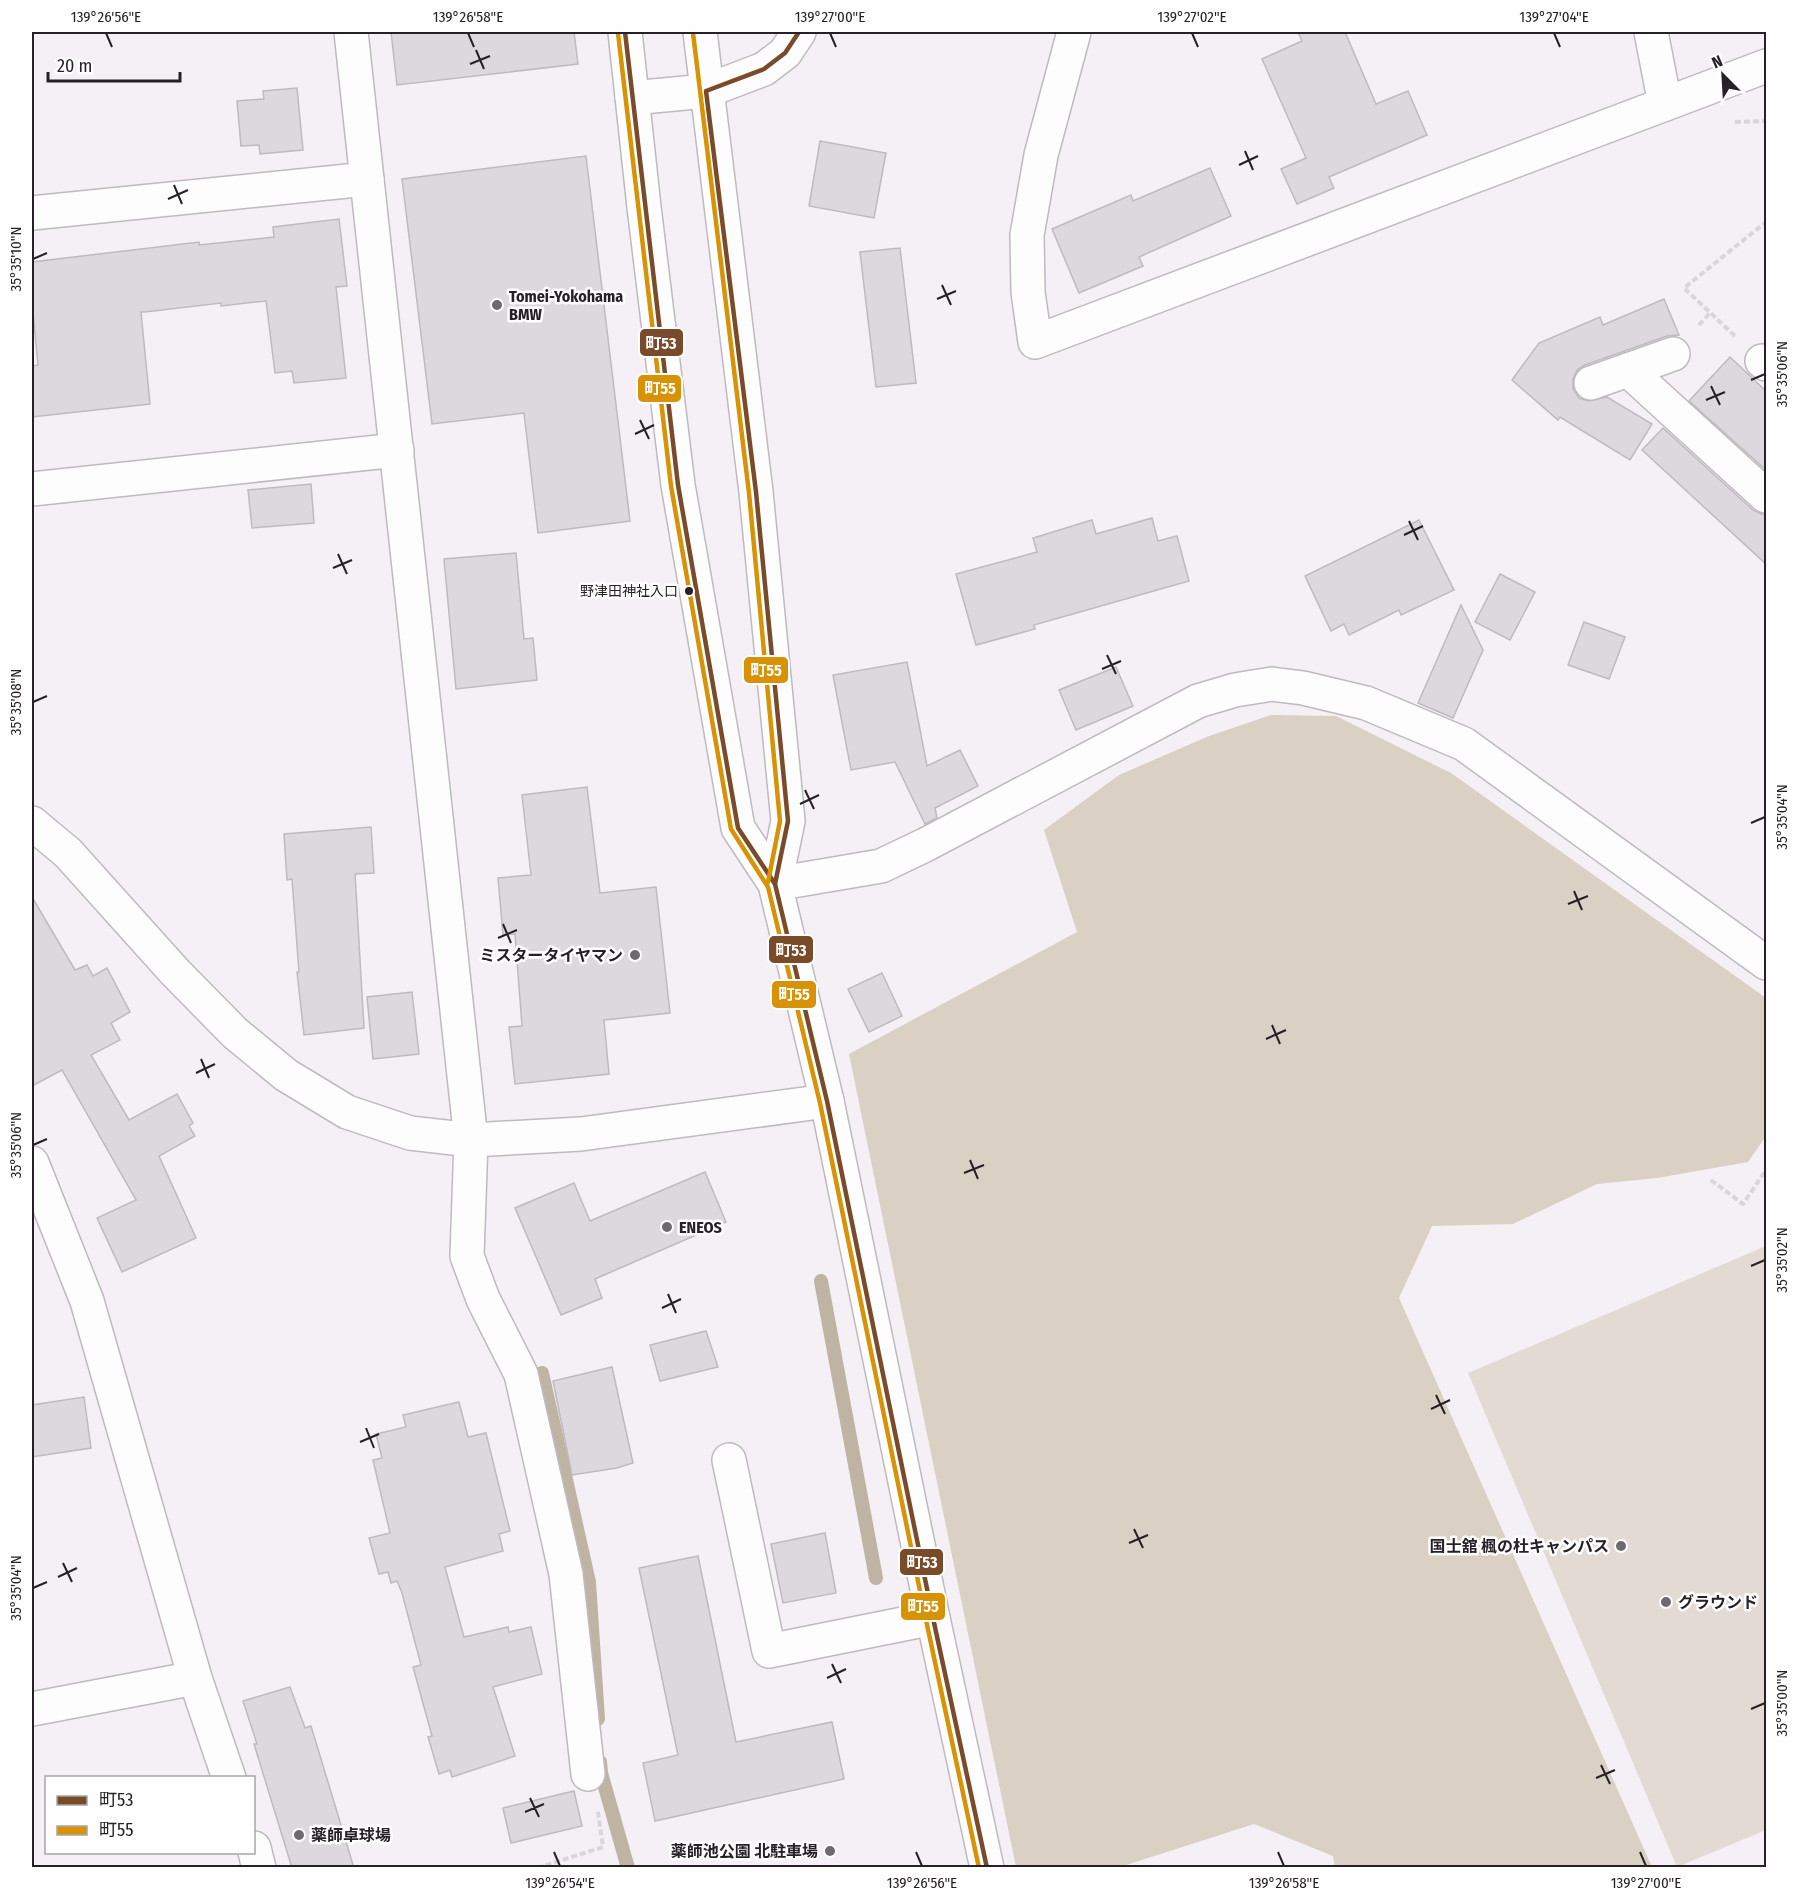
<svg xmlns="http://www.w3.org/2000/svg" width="1798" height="1899" viewBox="0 0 1798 1899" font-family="'Fira Sans Condensed','Noto Sans JP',sans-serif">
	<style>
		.green { fill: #e3dbd3 }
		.forest { fill: #dad0c3 }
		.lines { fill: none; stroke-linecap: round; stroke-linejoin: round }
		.stream { stroke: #bfb4a3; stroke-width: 14 }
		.building { fill: #ddd7de; stroke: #bfbac0; stroke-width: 1.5 }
		.minor-casing { stroke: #bfbabf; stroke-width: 36 }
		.major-casing { stroke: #bfbabf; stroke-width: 36 }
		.path { stroke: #d9d6d9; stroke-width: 4; stroke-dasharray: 6 3; stroke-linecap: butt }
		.minor { stroke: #fefdfe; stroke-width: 33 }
		.major { stroke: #fefdfe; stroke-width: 33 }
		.bus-1-casing { stroke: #fefefe; stroke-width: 9 }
		.bus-2-casing { stroke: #fefefe; stroke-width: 9 }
		.bus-1 { stroke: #7a4b2a; stroke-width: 4.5 }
		.bus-2 { stroke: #d89206; stroke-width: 4.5 }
		.ticks { fill: none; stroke: #262126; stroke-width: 2 }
		.poi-dot { fill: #6e696f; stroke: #fefefe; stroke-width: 2 }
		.bus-dot { fill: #262126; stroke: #fefefe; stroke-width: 2 }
		.labels { text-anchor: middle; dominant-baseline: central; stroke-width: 5; stroke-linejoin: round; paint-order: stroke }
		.bus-label { font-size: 14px; fill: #262126; stroke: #fefefe; text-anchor: end }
		.poi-label { font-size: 16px; font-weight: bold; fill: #262126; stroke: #fefefe; text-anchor: start }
		.line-badge { stroke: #fefefe; stroke-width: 2 }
		.badge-label { font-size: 16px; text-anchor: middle; font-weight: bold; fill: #fff }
		.neatline { fill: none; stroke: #262126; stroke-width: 2 }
		.ticks-label { font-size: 15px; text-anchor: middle; fill: #262126 }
	</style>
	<rect width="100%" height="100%" fill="#f5eff6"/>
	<path class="green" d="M1766 1246V1830L1677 1867 1468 1373Z"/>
	<path class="forest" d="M1271 715 1336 716 1451 773 1766 998V1136L1748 1162 1657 1178 1597 1184 1513 1224 1432 1226 1399 1298 1652 1867H1335L1333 1856 1254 1824 1120 1867H1016L849 1054 1077 932 1044 830 1119 775 1209 736Z"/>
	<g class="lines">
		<g class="stream">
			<path d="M821 1281 876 1578"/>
			<path d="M542 1373 589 1582 598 1719"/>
			<path d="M600 1762 601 1773 628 1868"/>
		</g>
	</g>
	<g class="building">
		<path d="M391 32H574L578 64 397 85Z"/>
		<path d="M1298 32H1345L1376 104 1408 91 1427 135 1329 177 1334 188 1297 204 1281 169 1306 158 1262 59 1302 41Z"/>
		<path d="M297 88 303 150 260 154 259 145 241 146 237 101 264 99 263 91Z"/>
		<path d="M820 141 886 153 874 218 809 206Z"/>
		<path d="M586 156 630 521 538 533 524 413 432 424 402 179Z"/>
		<path d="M1210 168 1231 216 1139 257 1143 266 1079 293 1052 229 1131 195 1133 201Z"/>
		<path d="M339 219 347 286 336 287 346 378 294 383 292 371 275 373 266 301 221 306V303L145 312H141L150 404 32 417V366L38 365 32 302V262L199 242V245L274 237 273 227Z"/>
		<path d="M900 248 916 383 876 387 860 252Z"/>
		<path d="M1664 299 1679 335 1667 336 1585 365 1577 370 1573 379V389L1579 398 1588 401 1607 397 1652 424 1630 460 1560 417 1558 420 1512 380 1539 343 1600 317 1603 325Z"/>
		<path d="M1730 357 1767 392V471L1689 401Z"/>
		<path d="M1663 428 1753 510 1761 514H1767V565L1642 450Z"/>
		<path d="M311 484 314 523 252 528 248 490Z"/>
		<path d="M1152 518 1158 541 1177 536 1189 581 1034 625 1035 629 976 645 956 574 1037 552 1033 538 1092 520 1096 534Z"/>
		<path d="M1419 520 1454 590 1401 615 1399 610 1349 635 1344 624 1331 631 1305 576Z"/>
		<path d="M516 553 524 639 533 638 537 680 456 689 444 559Z"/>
		<path d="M1500 574 1535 592 1510 640 1475 622Z"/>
		<path d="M1461 605 1483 650 1453 718 1418 703Z"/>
		<path d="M1584 622 1625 637 1609 679 1568 665Z"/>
		<path d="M907 662 927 766 960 750 978 786 935 808 937 818 925 824 895 762 851 770 833 675Z"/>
		<path d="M1116 667 1133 706 1076 730 1059 690Z"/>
		<path d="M587 787 600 893 656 887 670 1013 604 1020 609 1074 515 1084 509 1027 522 1026 515 934 503 935 498 878 531 875 522 795Z"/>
		<path d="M371 827 374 873 355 874 364 1028 304 1035 297 972H299L292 879 287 880 284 834Z"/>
		<path d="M32 897 75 970 87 965 93 976 107 968 130 1012 111 1023 120 1040 91 1055 129 1120 177 1094 193 1123 189 1126 195 1136 159 1156 196 1238 122 1272 97 1218 136 1200 62 1070 32 1086Z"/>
		<path d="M882 973 902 1016 869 1032 848 989Z"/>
		<path d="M412 992 419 1054 373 1059 367 997Z"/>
		<path d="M705 1172 726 1222 595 1279 602 1298 561 1315 515 1208 574 1183 590 1221Z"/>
		<path d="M706 1331 718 1367 660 1381 650 1345Z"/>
		<path d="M612 1367 633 1463 617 1468 572 1475 553 1381Z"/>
		<path d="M84 1397 91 1448 32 1457V1405Z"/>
		<path d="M459 1402 468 1437 486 1433 510 1531 499 1534 503 1551 445 1567 464 1637 508 1627 509 1632 531 1627 542 1674 493 1687 515 1756 452 1777 450 1770 439 1774 428 1737 432 1736 413 1667 421 1665 402 1593 397 1581 391 1583 388 1572 379 1574 369 1538 390 1533 373 1460 382 1458 376 1434 406 1427 403 1415Z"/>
		<path d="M825 1533 836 1593 783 1603 771 1544Z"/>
		<path d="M698 1556 736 1742 832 1722 844 1779 655 1821 643 1763 678 1755 639 1568Z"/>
		<path d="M290 1687 305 1728 311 1726 354 1868H292L254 1744H257L243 1701Z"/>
		<path d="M574 1791 582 1826 511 1843 503 1808Z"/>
	</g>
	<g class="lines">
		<g class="minor-casing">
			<g id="minor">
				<path d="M351 32 471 1140 467 1256 483 1299 521 1374 566 1574 588 1774"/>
				<path d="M1074 32 1041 155 1027 235 1028 292 1035 342 1766 66"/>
				<path d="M1651 32 1665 104"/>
				<path d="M632 98 706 91 764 69 785 53 799 32"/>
				<path d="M32 213 367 179"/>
				<path d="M1762 361 1766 364"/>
				<path d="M1628 370 1766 496"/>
				<path d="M1591 383 1673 354"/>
				<path d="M32 489 397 450"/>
				<path d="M32 823 68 853 175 972 235 1033 286 1075 347 1112 410 1133 471 1140 581 1134 827 1101"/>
				<path d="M775 884 881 866 925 845 1198 701 1235 690 1272 684 1303 688 1366 703 1464 744 1766 963"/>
				<path d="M32 1163 87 1301 195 1678 229 1778"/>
				<path d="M729 1460 769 1651 933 1618"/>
				<path d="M32 1709 195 1678"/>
				<path d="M254 1848 259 1868"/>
			</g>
		</g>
		<g class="major-casing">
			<g id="major">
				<path d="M625 32 644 207 678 485 738 828 775 884 827 1101 933 1618 987 1868"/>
				<path d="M700 32 756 492 788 821 775 884"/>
			</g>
		</g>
		<g class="path">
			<path d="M1735 122 1766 121"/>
			<path d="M1699 325 1710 313"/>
			<path d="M1735 336 1684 288 1766 222"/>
			<path d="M1711 1180 1743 1204 1766 1170"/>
			<path d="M537 1868 603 1847 598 1812"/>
		</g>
		<use href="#minor" class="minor"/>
		<use href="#major" class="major"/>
		<g class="bus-1-casing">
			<g id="bus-1">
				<path d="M625 32 678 485 738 828 775 884 827 1101 933 1618 987 1868"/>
				<path d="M775 884 788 821 756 492 706 91 764 69 785 53 799 32"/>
			</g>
		</g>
		<g class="bus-2-casing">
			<g id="bus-2">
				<path d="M618 33 671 486 731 829 768 887 820 1103 926 1620 979 1868"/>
				<path d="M693 33 749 493 780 821 768 882"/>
			</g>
		</g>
		<use href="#bus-1" class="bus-1"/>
		<use href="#bus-2" class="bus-2"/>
	</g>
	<path class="ticks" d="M106 33 112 47M468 33 474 47M830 33 836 47M1192 33 1198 47M1554 33 1560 47M476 50 484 69M470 64 490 56M1245 151 1253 170M1239 165 1258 156M174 185 182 204M168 199 188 190M33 259 47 253M942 285 951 305M937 299 956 291M1751 380 1765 374M1711 386 1720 405M1706 400 1725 392M640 420 649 439M635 434 654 425M1409 521 1418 540M1404 535 1423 526M338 554 347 574M333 568 352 560M1107 655 1116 674M1102 669 1121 661M33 702 47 696M805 790 814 809M800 804 819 795M1751 823 1765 817M1574 891 1582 910M1568 904 1588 896M503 924 511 943M498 938 517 930M1272 1025 1280 1044M1266 1039 1286 1030M201 1059 209 1078M196 1073 215 1064M33 1145 47 1139M970 1160 978 1179M964 1173 984 1165M1751 1266 1765 1260M668 1294 676 1313M662 1308 681 1299M1436 1395 1445 1414M1431 1409 1450 1400M366 1428 374 1448M360 1442 379 1434M1134 1529 1143 1548M1129 1543 1148 1535M63 1563 72 1582M58 1577 77 1568M33 1588 47 1582M832 1664 841 1683M827 1678 846 1669M1751 1709 1765 1703M1601 1765 1610 1784M1596 1778 1615 1770M530 1798 539 1817M525 1812 544 1804M554 1852 560 1866M916 1852 922 1866M1278 1852 1284 1866M1640 1852 1646 1866"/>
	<g class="poi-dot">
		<circle cx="497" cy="305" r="6"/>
		<circle cx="635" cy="955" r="6"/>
		<circle cx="667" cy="1227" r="6"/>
		<circle cx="1621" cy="1546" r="6"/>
		<circle cx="1666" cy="1602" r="6"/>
		<circle cx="299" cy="1835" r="6"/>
		<circle cx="830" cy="1851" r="6"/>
	</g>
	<circle class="bus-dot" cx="689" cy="591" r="5"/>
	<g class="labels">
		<g class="bus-label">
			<text x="678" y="591">野津田神社入口</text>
		</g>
		<g class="poi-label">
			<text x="509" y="296">Tomei-Yokohama<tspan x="509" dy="18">BMW</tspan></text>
			<text x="623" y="955" text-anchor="end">ミスタータイヤマン</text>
			<text x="679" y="1227">ENEOS</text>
			<text x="1609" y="1546" text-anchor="end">国士舘 楓の杜キャンパス</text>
			<text x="1678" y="1602">グラウンド</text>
			<text x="311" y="1835">薬師卓球場</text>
			<text x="818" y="1851" text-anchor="end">薬師池公園 北駐車場</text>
		</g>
	</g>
	<g class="line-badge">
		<rect x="639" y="328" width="45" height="29" rx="6" fill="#7a4b2a"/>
		<rect x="637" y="374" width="45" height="29" rx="6" fill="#d89206"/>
		<rect x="743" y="656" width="46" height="28" rx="6" fill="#d89206"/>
		<rect x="768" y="935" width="46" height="29" rx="6" fill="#7a4b2a"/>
		<rect x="771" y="980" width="46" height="29" rx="6" fill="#d89206"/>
		<rect x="899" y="1548" width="45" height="28" rx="6" fill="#7a4b2a"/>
		<rect x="900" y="1592" width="46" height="29" rx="6" fill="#d89206"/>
	</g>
	<g class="badge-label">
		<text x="661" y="349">町53</text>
		<text x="660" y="394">町55</text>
		<text x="766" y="676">町55</text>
		<text x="791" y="956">町53</text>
		<text x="794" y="1000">町55</text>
		<text x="922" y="1568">町53</text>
		<text x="923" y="1612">町55</text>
	</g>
	<rect width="1798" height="1899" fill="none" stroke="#fefefe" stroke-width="66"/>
	<rect x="45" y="1776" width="210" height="78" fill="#fefefe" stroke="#a8a6a8" stroke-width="1.5"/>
	<rect x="57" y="1796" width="30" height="9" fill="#7a4b2a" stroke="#a8a6a8" stroke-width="1.5"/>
	<text x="99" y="1806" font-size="18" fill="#262126">町53</text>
	<rect x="57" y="1826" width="30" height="9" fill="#d89206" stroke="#a8a6a8" stroke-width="1.5"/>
	<text x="99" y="1836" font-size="18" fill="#262126">町55</text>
	<g transform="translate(1723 75) rotate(336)" stroke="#fefefe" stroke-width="4.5" paint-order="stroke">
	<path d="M0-4.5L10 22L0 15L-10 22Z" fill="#262126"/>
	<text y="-9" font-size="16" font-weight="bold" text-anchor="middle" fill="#262126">N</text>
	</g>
	<path d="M48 72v9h132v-9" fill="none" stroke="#262126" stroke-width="3"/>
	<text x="57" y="72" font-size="18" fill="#262126" stroke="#fefefe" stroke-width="4.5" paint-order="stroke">20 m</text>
	<rect x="33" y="33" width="1732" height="1833" class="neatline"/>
	<g class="ticks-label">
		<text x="106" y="22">139°26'56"E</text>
		<text x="468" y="22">139°26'58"E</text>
		<text x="830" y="22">139°27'00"E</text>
		<text x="1192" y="22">139°27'02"E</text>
		<text x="1554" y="22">139°27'04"E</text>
		<text transform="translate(16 259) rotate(-90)" y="5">35°35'10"N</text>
		<text transform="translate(1782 374) rotate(-90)" y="5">35°35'06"N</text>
		<text transform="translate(16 702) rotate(-90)" y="5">35°35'08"N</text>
		<text transform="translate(1782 817) rotate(-90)" y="5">35°35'04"N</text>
		<text transform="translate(16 1145) rotate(-90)" y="5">35°35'06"N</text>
		<text transform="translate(1782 1260) rotate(-90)" y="5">35°35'02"N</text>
		<text transform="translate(16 1588) rotate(-90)" y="5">35°35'04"N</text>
		<text transform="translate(1782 1703) rotate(-90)" y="5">35°35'00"N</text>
		<text x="560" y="1888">139°26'54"E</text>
		<text x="922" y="1888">139°26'56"E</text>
		<text x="1284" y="1888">139°26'58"E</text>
		<text x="1646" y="1888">139°27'00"E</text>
	</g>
</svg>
